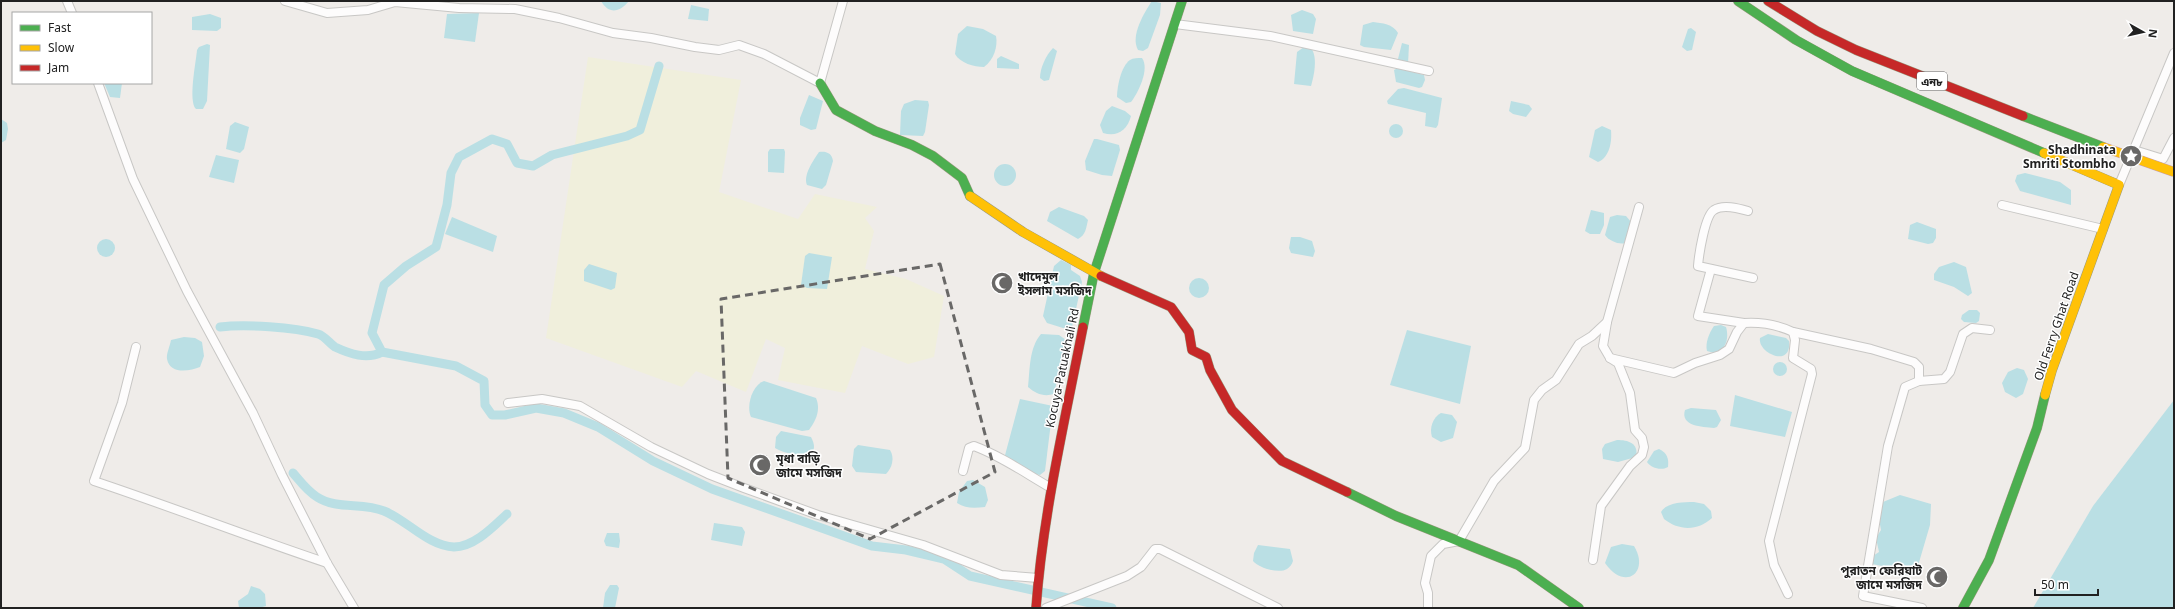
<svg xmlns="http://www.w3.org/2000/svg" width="2175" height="609" viewBox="0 0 2175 609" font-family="'Noto Sans','Noto Sans Bengali',sans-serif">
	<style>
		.farmland { fill: #f0efdc }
		.water { fill: #badfe4 }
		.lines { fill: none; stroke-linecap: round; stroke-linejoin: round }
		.canal { stroke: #badfe4; stroke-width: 9 }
		.street-casing { stroke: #c8c7c5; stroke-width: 10 }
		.fast-casing { stroke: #9a9a7f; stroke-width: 10 }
		.slow-casing { stroke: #9a9a7f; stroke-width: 10 }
		.jam-casing { stroke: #9a9a7f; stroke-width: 10 }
		.street { stroke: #fdfcfc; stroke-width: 8 }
		.fast { stroke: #4caf50; stroke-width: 9 }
		.slow { stroke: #ffc107; stroke-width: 9 }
		.jam { stroke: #c62828; stroke-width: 9 }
		.slow-bridge-casing { stroke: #c79dad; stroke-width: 10; stroke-linecap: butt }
		.slow-bridge { stroke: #ffc107; stroke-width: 9 }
		.marked { fill: none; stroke: #696867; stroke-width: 3; stroke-dasharray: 8 5; stroke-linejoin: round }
		.labels { text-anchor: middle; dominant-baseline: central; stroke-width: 3; stroke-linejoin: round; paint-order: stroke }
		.shield { fill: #fff; stroke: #646464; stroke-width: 1 }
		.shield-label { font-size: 11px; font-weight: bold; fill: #212121 }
		.poi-label { font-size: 12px; font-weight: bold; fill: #212121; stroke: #fff; text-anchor: end }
		.street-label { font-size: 12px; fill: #212121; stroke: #fff }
	</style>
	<rect width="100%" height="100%" fill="#efece9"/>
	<path class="farmland" d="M588 57 741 80 719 192 798 219 815 194 877 207 865 218 874 231 865 269 906 279 944 296 934 357 908 364 862 346 845 393 778 380 785 348 766 339 746 392 696 371 682 387 546 338Z"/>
	<g class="water">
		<path d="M601 1H629C620 12 609 15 601 1Z"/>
		<path d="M1152 1 1161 3 1160 15 1148 48 1143 51 1138 50C1130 36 1144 13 1152 1Z"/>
		<path d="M691 5 709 9 708 21 688 19Z"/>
		<path d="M1302 10 1313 14 1316 19 1313 34 1293 31 1291 15Z"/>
		<path d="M479 13 475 42 444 38 447 14Z"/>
		<path d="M210 14 221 18V28L217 31 192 30V17Z"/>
		<path d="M1373 22C1382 23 1393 24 1398 33L1391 50 1364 47 1360 45 1363 25Z"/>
		<path d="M967 26 983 29 996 36C998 46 994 60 984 67 974 67 960 63 955 54L958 34Z"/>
		<path d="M1691 28 1696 32 1692 50 1687 51 1682 47 1688 29Z"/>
		<path d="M1402 43 1409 45 1408 64 1398 59Z"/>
		<path d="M207 44 210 45 207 101 203 109H196C188 101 196 62 197 50L199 47Z"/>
		<path d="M1304 47 1311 48C1318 57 1314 76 1311 86L1294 84 1297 52Z"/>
		<path d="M1053 48 1057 51 1049 80 1044 81 1040 78C1040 68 1046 55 1053 48Z"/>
		<path d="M1001 56 1019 64V69L997 68V59Z"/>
		<path d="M1142 58C1150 69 1138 93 1131 102L1126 103 1117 97C1117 87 1121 66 1130 60 1133 58 1138 58 1142 58Z"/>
		<path d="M1398 68 1424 75 1425 80 1422 87 1419 88 1396 82 1394 70Z"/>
		<path d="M104 83H122L120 98 110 97Z"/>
		<path d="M1404 88 1442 98 1438 125 1436 128 1425 126 1426 113 1388 104 1387 101 1398 89Z"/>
		<path d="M809 95 823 101 816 129 811 130 800 125V118Z"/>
		<path d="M915 100 928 101 929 105 925 132 923 136 900 135 901 111 904 104Z"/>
		<path d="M1511 101 1529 105 1532 109 1526 117 1513 114 1509 111Z"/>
		<path d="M1112 106 1125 111 1131 116C1127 131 1117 137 1103 133L1100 125 1106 111Z"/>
		<path d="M1 119 7 123 8 129 6 140 1 143Z"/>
		<path d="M235 122 249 127 244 149 240 153 226 149 230 126Z"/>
		<circle cx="1396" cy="131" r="7"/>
		<path d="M1602 126 1611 130C1612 141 1610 157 1598 162L1589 157 1595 130Z"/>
		<path d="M1094 139H1097L1119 145 1120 150 1112 176 1102 175 1086 170 1085 161Z"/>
		<path d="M770 149H784L785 152 784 173 768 172V152Z"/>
		<path d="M819 152C826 151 832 153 833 161L826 185 822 189 807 185C803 175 813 161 819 152Z"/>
		<path d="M216 155 239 160 234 183 209 177Z"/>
		<circle cx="1005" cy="175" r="11"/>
		<path d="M2025 173 2060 182 2071 190V205L2020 191 2015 181 2017 175Z"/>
		<path d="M1059 207 1084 216 1088 220C1086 228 1086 235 1078 239L1047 221 1050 212Z"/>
		<path d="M1591 210 1604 213V225L1600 234H1590L1585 231Z"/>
		<path d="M1617 215 1626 216 1632 223 1626 243C1619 245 1609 241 1605 235L1610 217Z"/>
		<path d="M452 217 497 236 493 252 445 234Z"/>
		<path d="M1917 222 1936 229V238L1933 243 1928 244 1908 239 1910 225Z"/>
		<path d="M1291 237H1300L1312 241 1315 251 1313 257 1291 253 1289 248Z"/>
		<circle cx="106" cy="248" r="9"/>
		<path d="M809 253 832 257 827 289 807 288 801 285 805 256Z"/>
		<path d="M1061 260 1071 265V270L1080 276 1082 282 1072 327 1063 328 1047 323 1043 316 1054 266Z"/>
		<path d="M1954 262 1966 267 1972 293 1968 296 1954 287 1934 280V274L1939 267Z"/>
		<path d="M589 264 617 273 615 288 611 290 584 281V270Z"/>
		<circle cx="1199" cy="288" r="10"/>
		<path d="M1969 310H1977L1980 313 1979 321 1976 323 1964 322 1961 319 1962 315Z"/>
		<path d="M1721 325 1726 327C1730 340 1724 357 1707 351 1705 343 1709 333 1714 326Z"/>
		<path d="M1407 330 1471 346 1460 404 1390 385Z"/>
		<path d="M1041 334 1059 335 1066 340 1054 394C1044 397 1036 394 1028 387 1030 369 1029 348 1041 334Z"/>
		<path d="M1768 334 1786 338 1789 341C1792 369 1757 353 1760 338Z"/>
		<path d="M184 337 195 338 202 342 204 356 200 367C190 371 170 375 167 359 166 354 170 346 171 340Z"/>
		<circle cx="1780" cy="369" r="7"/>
		<path d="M2017 368 2024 370 2028 379 2023 394 2016 398 2005 392 2002 383 2008 372Z"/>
		<path d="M764 381 816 398C821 410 816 420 809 430L802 431 751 417C746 406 752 385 764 381Z"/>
		<path d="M1735 395 1792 412 1785 437 1730 426Z"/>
		<path d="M1020 399 1053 406 1045 471 1040 475 1027 472 1004 459Z"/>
		<path d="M2174 400V608H2033L2093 506Z"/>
		<path d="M1691 408 1716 410 1721 420 1717 427 1714 428C1702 427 1680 426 1685 410Z"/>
		<path d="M1441 413 1452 415 1457 422 1453 438 1441 442 1432 437C1429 428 1433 417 1441 413Z"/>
		<path d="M781 431 811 437C825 463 786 455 775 448L776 437Z"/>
		<path d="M1617 440C1628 440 1639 443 1636 457L1618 462 1603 459 1602 449 1605 444Z"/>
		<path d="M858 445 890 450C895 458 892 468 886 474L856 472 852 466 854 449Z"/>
		<path d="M1659 449C1667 453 1669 458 1668 467 1661 471 1651 468 1647 462L1654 451Z"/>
		<path d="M973 480 985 487 988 500 985 507C975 508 966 509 957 503L959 492 967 481Z"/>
		<path d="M1900 495 1931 504 1930 525 1915 576 1882 572V566L1872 564 1873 556 1879 552 1876 538 1881 530 1879 519 1883 502Z"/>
		<path d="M1694 502 1704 504 1711 511 1712 518C1698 531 1679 531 1664 519L1661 512C1667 502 1683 502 1694 502Z"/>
		<path d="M714 523 742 527 745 532 742 546 711 540Z"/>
		<path d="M607 533H619L620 541 619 548 606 546 604 541Z"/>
		<path d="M1622 544 1634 546C1650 572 1625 592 1605 563L1611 547Z"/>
		<path d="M1258 545 1290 549 1293 561C1292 564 1290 567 1287 569 1279 574 1259 568 1253 561L1254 553Z"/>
		<path d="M610 585H617L619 588 615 608H603L605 593Z"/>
		<path d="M251 586 260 589 265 594 266 606 259 608H239L238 601 248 594Z"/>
	</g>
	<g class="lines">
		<g class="canal">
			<path d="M659 66 640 130 627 136 552 155 533 166 517 163 507 144 492 139 459 157 451 173 447 205 436 247 406 266 384 285 372 333 382 352 456 366 484 381 485 405 492 415H505L536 408 564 413 598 427 653 461 712 489 872 546 906 550 944 559 970 576 1112 608"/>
			<path d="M220 327C245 324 294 327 318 334 325 336 329 343 335 347 350 354 367 360 382 352"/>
			<path d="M293 473C300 481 307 491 317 497 337 510 362 502 384 511 407 520 428 546 454 547 474 547 493 527 507 514"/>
		</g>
		<g class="street-casing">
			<g id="street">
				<path d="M67 1 72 13"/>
				<path d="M285 1 327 13 368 10 395 2 459 8 515 9 559 18 613 33 651 38 695 47 719 50 739 45 764 54 820 83 843 1"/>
				<path d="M1175 24 1270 36 1429 71"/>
				<path d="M98 83 133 179 187 291 253 413 282 475 327 563 354 608"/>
				<path d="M2134 150 2163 159 2174 138"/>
				<path d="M2119 185 2174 53"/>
				<path d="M2002 205 2103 229"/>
				<path d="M1748 211C1738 208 1723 204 1714 210 1705 215 1699 254 1698 266L1753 278"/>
				<path d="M1711 269 1698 316 1744 323"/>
				<path d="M1793 332 1871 349 1914 362 1919 367V381"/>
				<path d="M136 347 122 403 94 481C172 507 249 537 327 563"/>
				<path d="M1610 358 1674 373 1695 363 1720 355 1729 349 1737 332 1744 323C1760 322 1778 325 1793 332L1795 340 1793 358 1811 369 1812 374 1769 541 1774 565 1788 594"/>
				<path d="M508 403 542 399 580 406 651 447 708 474 744 488 818 515 923 545 1001 575 1038 578"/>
				<path d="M963 471 969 448 974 446C1001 456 1025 473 1051 488"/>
				<path d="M1593 560 1601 506 1630 466 1642 455 1644 447 1642 438 1635 430 1630 393 1618 363 1610 358 1603 346 1607 322"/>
				<path d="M1046 608 1127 576 1141 567 1155 549H1160L1278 608"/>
				<path d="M1428 608V593L1425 583 1431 556 1443 544 1459 541 1494 481 1525 448 1534 400 1542 390 1556 380 1579 344 1592 336 1607 322 1639 207"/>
				<path d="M1922 608 1863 596 1888 446 1905 387 1919 381 1944 379 1950 372 1963 334 1972 328 1990 330"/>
			</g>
		</g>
		<g class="fast-casing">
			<g id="fast">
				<path d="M1738 1 1796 40 1852 71 2044 153"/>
				<path d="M820 83 836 110 875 131 912 145 933 156 962 178 970 196"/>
				<path d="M2023 116 2103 147"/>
				<path d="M1083 327 1094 273 1182 1"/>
				<path d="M1347 492 1396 516 1518 565 1579 608"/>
				<path d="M1963 608 1989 560 2037 428 2045 395"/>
			</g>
		</g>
		<g class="slow-casing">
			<g id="slow">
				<path d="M2044 153 2119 185 2052 370 2045 395"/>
				<path d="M970 196 1023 232 1101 276"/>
			</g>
		</g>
		<g class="jam-casing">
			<g id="jam">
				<path d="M1768 1 1817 31 1856 50 2023 116"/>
				<path d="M1101 276 1171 307 1189 332 1192 350 1206 357 1210 370 1232 410 1282 461 1347 492"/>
				<path d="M1036 608C1043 513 1065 420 1083 327"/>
			</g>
		</g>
		<use href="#street" class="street"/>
		<use href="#fast" class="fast"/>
		<use href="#slow" class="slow"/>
		<use href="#jam" class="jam"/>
		<g class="slow-bridge-casing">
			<path id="slow-bridge" d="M2103 147 2174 172"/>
		</g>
		<use href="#slow-bridge" class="slow-bridge"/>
	</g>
	<path class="marked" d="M940 264 995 472 870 539 728 478 721 299Z"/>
	<defs>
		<g id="sight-disc" transform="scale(1.15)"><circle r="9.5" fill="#696867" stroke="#fff"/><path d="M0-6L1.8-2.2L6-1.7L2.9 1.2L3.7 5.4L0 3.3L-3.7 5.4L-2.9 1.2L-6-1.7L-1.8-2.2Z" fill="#fff"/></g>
		<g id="mosque-disc" transform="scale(1.15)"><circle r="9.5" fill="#696867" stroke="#fff"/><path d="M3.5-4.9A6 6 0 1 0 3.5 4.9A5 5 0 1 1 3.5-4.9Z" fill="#fff"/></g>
	</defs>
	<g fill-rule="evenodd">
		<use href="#sight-disc" x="2131" y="156"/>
		<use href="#mosque-disc" x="1002" y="283"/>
		<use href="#mosque-disc" x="760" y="465"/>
		<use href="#mosque-disc" x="1937" y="577"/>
	</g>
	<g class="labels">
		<rect class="shield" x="1917" y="72" width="30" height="18" rx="3"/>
		<g class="shield-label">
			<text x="1932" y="81">এন৮</text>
		</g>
		<g class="poi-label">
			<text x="2116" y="149">Shadhinata<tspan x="2116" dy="14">Smriti Stombho</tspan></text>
			<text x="1018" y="276" text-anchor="start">খাদেমুল<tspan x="1018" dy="14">ইসলাম মসজিদ</tspan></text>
			<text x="776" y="458" text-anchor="start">মৃধা বাড়ি<tspan x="776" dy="14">জামে মসজিদ</tspan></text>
			<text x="1922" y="570">পুরাতন ফেরিঘাট<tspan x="1922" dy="14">জামে মসজিদ</tspan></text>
		</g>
		<g class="street-label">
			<text transform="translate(2056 326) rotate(-71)">Old Ferry Ghat Road</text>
			<text transform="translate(1062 368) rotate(-78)">Kocuya-Patuakhali Rd</text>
		</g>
	</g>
	<rect width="2175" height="609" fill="none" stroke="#212121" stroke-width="4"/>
	<rect x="12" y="12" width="140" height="72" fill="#ffffff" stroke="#a6a6a6"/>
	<rect x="20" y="25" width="20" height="6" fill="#4caf50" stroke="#a6a6a6"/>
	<text x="48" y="32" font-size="12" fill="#212121">Fast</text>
	<rect x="20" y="45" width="20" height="6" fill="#ffc107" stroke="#a6a6a6"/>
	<text x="48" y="52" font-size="12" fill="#212121">Slow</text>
	<rect x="20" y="65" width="20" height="6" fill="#c62828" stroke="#a6a6a6"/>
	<text x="48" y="72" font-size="12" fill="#212121">Jam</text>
	<g transform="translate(2143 32) rotate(98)" stroke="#ffffff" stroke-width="3" paint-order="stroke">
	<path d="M0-3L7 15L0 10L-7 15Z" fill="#212121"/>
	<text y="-6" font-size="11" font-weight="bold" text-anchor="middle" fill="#212121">N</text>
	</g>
	<path d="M2035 589v6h63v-6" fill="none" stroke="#212121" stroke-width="2"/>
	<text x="2041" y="589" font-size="12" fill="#212121" stroke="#ffffff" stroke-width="3" paint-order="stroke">50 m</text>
</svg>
